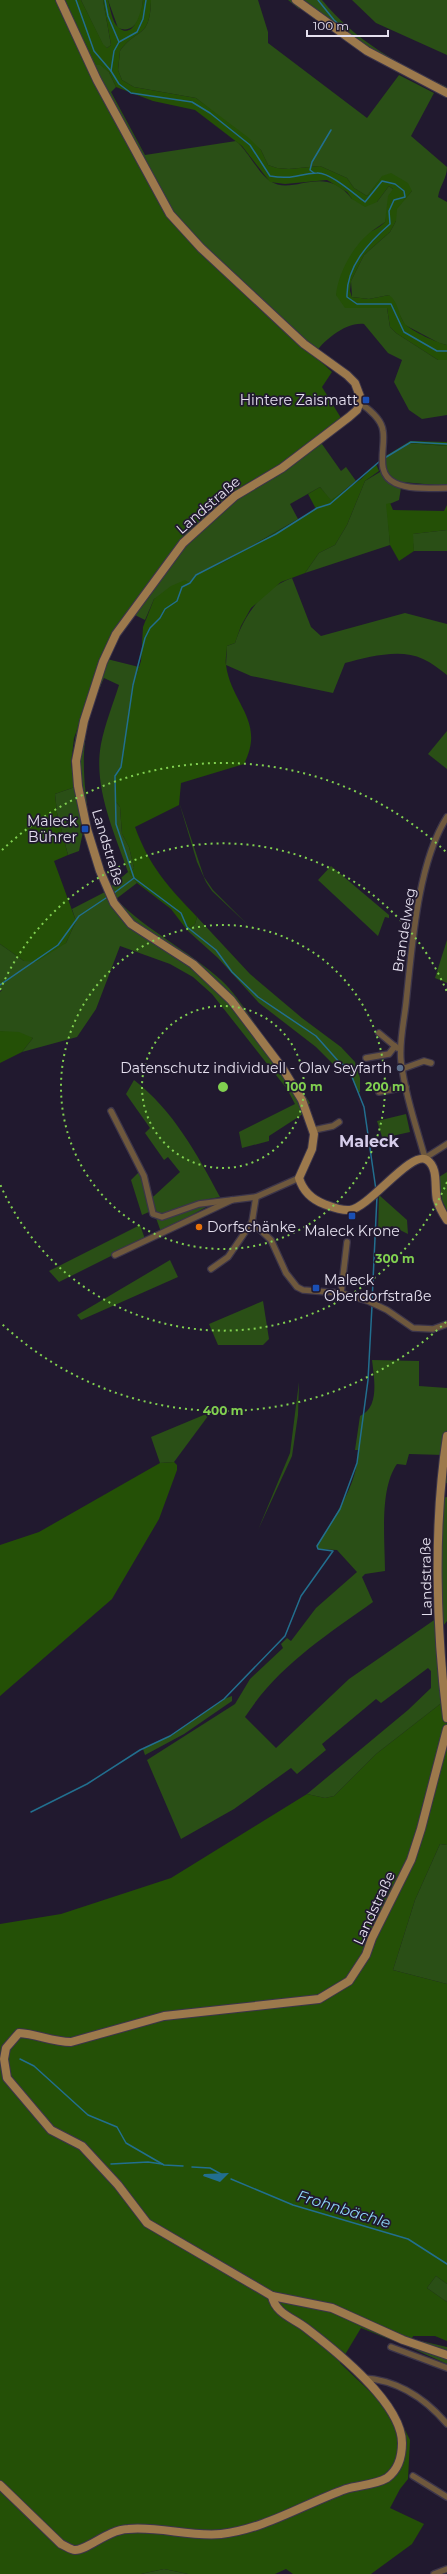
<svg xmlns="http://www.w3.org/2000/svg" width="447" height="2574" viewBox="0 0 447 2574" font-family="Montserrat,sans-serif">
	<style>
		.green { fill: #2a4f16 }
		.forest { fill: #245006 }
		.water { fill: #226f8f }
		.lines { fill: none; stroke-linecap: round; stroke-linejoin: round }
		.stream { stroke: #226f8f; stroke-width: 1.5 }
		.street-casing { stroke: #3c354a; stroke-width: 8 }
		.secondary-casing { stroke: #3c354a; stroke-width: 10 }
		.street { stroke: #6e583d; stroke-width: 5.5 }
		.secondary { stroke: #9c794c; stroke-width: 8 }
		.ring { fill: none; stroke: #81d050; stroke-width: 2; stroke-dasharray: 2 4 }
		.transit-dot { fill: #1a4fb4; stroke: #21192f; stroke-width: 1.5 }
		.service-dot { fill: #5c6f8a; stroke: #21192f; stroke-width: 1.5 }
		.food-dot { fill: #e8710a; stroke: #21192f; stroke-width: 1.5 }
		.labels { text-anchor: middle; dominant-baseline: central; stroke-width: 3.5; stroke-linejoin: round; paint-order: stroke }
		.poi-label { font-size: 14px; fill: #e5e0ef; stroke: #21192f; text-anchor: end }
		.street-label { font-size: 14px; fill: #e5e0ef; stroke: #21192f }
		.water-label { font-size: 15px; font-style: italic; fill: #8fd5f7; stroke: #21192f }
		.quarter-label { font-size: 16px; font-weight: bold; fill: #d6cdeb; stroke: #21192f }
		.centre { fill: #81d050; stroke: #21192f; stroke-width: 2 }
		.ring-label { font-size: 12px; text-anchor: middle; font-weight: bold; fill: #81d050; stroke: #21192f; stroke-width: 3.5; stroke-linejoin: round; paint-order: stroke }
	</style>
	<rect width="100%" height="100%" fill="#21192f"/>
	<g class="green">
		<path d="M64 0 100 64 109 72 116 87 111 92 145 155 236 141C248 151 259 174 270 181 293 197 324 162 352 199L377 202 389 186 394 190 385 222 372 231 336 295 377 308H387L390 327 396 333 438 360H447V415L422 419 409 410 394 382 402 360 388 353 364 324C345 322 323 341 313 356L171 222 105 98Z"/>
		<path d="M81 0H103L111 45 107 48 103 45Z"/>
		<path d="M108 0H143C142 14 136 35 118 28Z"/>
		<path d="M151 0H258L268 32V43L367 118 399 75 434 93 411 136 447 167C447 178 440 185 438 197L447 202V345L439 343 405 325 389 295 369 299 352 297 351 281 364 255 390 232 396 221V209L412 191 383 176 367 196 354 188 347 178 320 166 289 169 277 168 268 165 261 150 196 98 134 87 122 80 118 70 120 51C137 27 150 40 151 0Z"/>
		<path d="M288 0H322C355 41 400 65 447 87V90L373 53 304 1 299 9Z"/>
		<path d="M352 0H447V55L376 23Z"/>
		<path d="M317 437 341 471 346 467 356 481 331 501 320 487 290 504 298 519 224 562 196 575 190 583 154 599 145 620 129 612 159 569 190 531 239 488 271 471Z"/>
		<path d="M407 443 447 446V486L402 482 399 500 387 505 390 545 305 573 319 553 335 545 347 525 365 481 385 469 384 457Z"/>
		<path d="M447 530V551H414L412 534Z"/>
		<path d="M292 578 311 627 321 636 405 613 447 624V675C439 669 432 663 423 659 400 648 369 657 345 663L333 693 251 676 226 665 227 646 235 643C244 615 263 588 292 578Z"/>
		<path d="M103 658 139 667 133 685 121 767 115 776 116 802 120 807 122 834 129 847 134 868 129 872 137 883 116 899C147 931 188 950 221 980 237 995 248 1014 260 1031 277 1055 294 1078 310 1103L304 1110 306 1112 269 1136V1141L242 1148 239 1132 295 1104 287 1089 212 994 193 977 170 964 120 946 96 1009 77 1037 22 1052 33 1038 0 1031V992L2 990 0 988V944L24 961 66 943 76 921 72 909 103 893 128 872C114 832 93 787 101 744 105 724 113 704 119 685L104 678C79 733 81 767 90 825L84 827 79 851 68 855 57 813 55 794 75 787C66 745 86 696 103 658Z"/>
		<path d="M447 731V769L428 754Z"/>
		<path d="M179 802 204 877 213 890 249 926 212 891 206 882 197 862Z"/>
		<path d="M331 866 389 915V918L385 917 378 936 318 880Z"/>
		<path d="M197 917 250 974 302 1018 341 1047 355 1062 360 1078V1092L358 1093 349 1070 341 1064 337 1068 316 1047 259 1003 218 958 189 932 187 930 195 924Z"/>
		<path d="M447 940V983L435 978Z"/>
		<path d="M134 1080C173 1110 197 1154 220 1197L209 1199 210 1205 161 1232 156 1218 149 1212 142 1215 131 1180 139 1172 144 1183 146 1200 154 1196 180 1172 168 1157 164 1160 145 1133 150 1128 126 1094Z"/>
		<path d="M406 1114 410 1132 392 1136 393 1141 384 1143 377 1121Z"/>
		<path d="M447 1172V1211L442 1200 439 1177Z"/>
		<path d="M379 1195 407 1220 408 1234 392 1226 378 1233Z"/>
		<path d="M140 1225 145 1239 59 1282 49 1271Z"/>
		<path d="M170 1260 178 1277 81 1320 77 1315Z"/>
		<path d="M263 1301 269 1339 263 1345H218L209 1324Z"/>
		<path d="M372 1360 419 1361V1386L447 1388V1483H441L444 1455 409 1454 406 1465 397 1464C379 1489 385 1541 385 1571L365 1574 362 1577 373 1602C324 1637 278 1666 245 1717L276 1748 349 1679 440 1616V1498L447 1497V1621L440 1630 444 1701 376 1754 334 1796 325 1798 307 1794 408 1710 431 1688V1671L428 1668 381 1703 376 1699 322 1744 326 1750 297 1774 291 1768 234 1809 181 1839 147 1760 235 1704 250 1679 283 1648 281 1644 287 1638 291 1641 316 1608 357 1572 337 1550 318 1549 317 1546C334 1516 358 1486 358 1450H355L360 1416C380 1408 374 1377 372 1360Z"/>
		<path d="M299 1382 298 1415 292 1456 258 1530 290 1453Z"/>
		<path d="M211 1412 174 1462 160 1463 151 1437Z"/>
		<path d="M232 1696V1701L184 1734 145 1755 143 1749 170 1736 224 1699Z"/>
		<path d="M440 1844 447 1845V1984L393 1970 415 1900Z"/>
		<path d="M436 2276 447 2284V2302L427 2288Z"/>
		<path d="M412 2339 447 2347V2364L409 2347Z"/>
		<path d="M164 2569 188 2574H141Z"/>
	</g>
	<g class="forest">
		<path d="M0 0H57L105 98 171 222 332 372 322 387 341 418 290 458 239 488 219 504 190 531 159 569 113 635 101 663 74 738 71 764 75 787 55 794 57 813 68 855 54 861 76 921 66 943 36 962 24 961 0 944Z"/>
		<path d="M64 0H81L103 44 107 48 111 45 103 0H108C110 7 112 22 118 27 134 42 142 9 143 0H151C150 40 137 27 120 51L118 70 122 80 134 87 196 98 249 138 261 150 268 165 277 168 289 169 320 166 347 178 354 188 367 196 382 176 391 173 408 183 412 191 397 209 396 221 390 232 364 255 351 281 350 291 352 297 369 299 389 295C399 302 398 315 405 324 411 331 438 343 447 345V360H438L396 333 390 327 387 308H345L336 295C338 273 354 244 372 231 377 228 381 226 385 222L388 196 393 189 389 186 377 202 365 207 352 199 347 192 327 180 285 184 270 182 242 146 195 110 153 101 116 87 109 72 100 65H96Z"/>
		<path d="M410 441 447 442V446L407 443Z"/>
		<path d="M376 464 379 471 365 481 347 525 335 545 319 553 305 573 281 582 251 608 241 626 235 643 227 646C227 652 225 659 226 665 231 704 266 721 244 764L181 783 179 805 135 827C150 868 168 886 197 917L195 924 187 930 171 909 137 883 128 872 134 868 129 847 122 834 120 807 116 802 115 776 121 767 133 685 141 661 143 627 154 599 171 586 185 580 190 583 196 575 224 562 316 509 308 494 320 487 331 500 361 479Z"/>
		<path d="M390 503 393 510 444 511 447 505V530L413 534 414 551 399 561 390 545 386 504Z"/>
		<path d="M0 1031 19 1032 33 1038 22 1052 0 1063Z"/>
		<path d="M174 1462 177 1465V1470L159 1519 112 1599 0 1696V1545L39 1532 160 1463Z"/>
		<path d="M447 1666V1845L440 1844 415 1900 393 1970 447 1984V2284L436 2276 427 2288 447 2302V2341L435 2336H413L409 2347 361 2328 340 2363 400 2420 410 2440 408 2479 400 2489 390 2508 424 2524 412 2544 371 2574H293L286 2569 275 2574H188L164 2569 141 2574H0V1924L61 1914 171 1878 307 1794 325 1798 334 1796 376 1754 444 1701 442 1673Z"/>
	</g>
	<path class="water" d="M229 2173 220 2182 203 2176 204 2174Z"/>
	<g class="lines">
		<g class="stream">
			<path d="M76 0 94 51 111 71"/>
			<path d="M105 0 108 16 119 42"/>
			<path d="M146 0 143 19 137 32 119 42 114 51 111 71 119 84 131 93 192 102 210 113 250 145 270 176C293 180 297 174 317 173 330 172 354 194 365 202L382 181 395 184 404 191 405 197 394 200 389 211 390 224C368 243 346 267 347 297L357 304H391L404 332 437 351H447"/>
			<path d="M318 0 334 20 349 34"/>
			<path d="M314 173 310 170 312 162 331 130"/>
			<path d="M383 459 411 442 447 444"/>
			<path d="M114 893 134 878"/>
			<path d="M0 985 58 945 79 916 106 898"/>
			<path d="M376 1190 364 1107 348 1067 340 1063 316 1036 258 997 232 972 216 950 187 927 181 913 134 878 116 824 115 776 121 767 133 685 145 638 150 628 160 618 165 609 177 601 182 587 190 583 196 575 276 534 317 508 330 504 380 461"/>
			<path d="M372 1302 377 1196"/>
			<path d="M31 1812 87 1784 140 1750 170 1736 224 1699 285 1636 301 1596 333 1551 318 1549 317 1546 340 1509 357 1463 368 1380 372 1306"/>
			<path d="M20 2059 34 2066 88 2115 117 2127 126 2143 164 2165 183 2166"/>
			<path d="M111 2164 148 2162 162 2164"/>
			<path d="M192 2167 210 2168 221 2174"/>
			<path d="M231 2179 293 2205 408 2239 447 2264"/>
		</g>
		<g class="street-casing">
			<g id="street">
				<path d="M360 403C369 409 382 420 383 431 386 448 374 473 395 483 410 490 431 488 447 488"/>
				<path d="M447 817C417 864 412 948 406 1003 404 1022 399 1042 401 1061 405 1094 416 1126 425 1158L447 1144"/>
				<path d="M379 1033 397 1048"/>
				<path d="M366 1058 389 1054 395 1046"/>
				<path d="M402 1069 424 1061 431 1063"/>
				<path d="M379 1092 406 1087"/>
				<path d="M111 1111 144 1176 153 1214 162 1217 199 1204 256 1197"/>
				<path d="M314 1130 333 1126 339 1122"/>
				<path d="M299 1178 256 1197 252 1222 271 1240 286 1273 297 1287 303 1290 341 1293 368 1301 387 1310 413 1328 433 1329 447 1324"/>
				<path d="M115 1255 232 1200"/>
				<path d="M211 1269 228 1257 252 1222"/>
				<path d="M341 1293 347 1242"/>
				<path d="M391 2347 447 2368"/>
				<path d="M363 2378C397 2380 425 2398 447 2424"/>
				<path d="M413 2476 447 2497"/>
				<path d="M434 2574 447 2569"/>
			</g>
		</g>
		<g class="secondary-casing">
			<g id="secondary">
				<path d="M60 0 97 80 170 214 201 248 304 344 347 375 355 383 361 399 357 410 349 417 282 468 235 496 183 543 116 634 103 662 84 721 76 761 78 786 87 829 100 871 114 903 131 924 193 964 231 1000 283 1069 302 1100 314 1134 312 1149 299 1178C303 1191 311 1199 324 1204 332 1207 341 1211 350 1210 370 1207 412 1149 427 1160 439 1168 434 1188 437 1200 439 1207 443 1214 447 1220"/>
				<path d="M296 0 367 51 447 93"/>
				<path d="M447 1436C433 1526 436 1628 447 1718"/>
				<path d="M447 1729 421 1829 411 1860 372 1938 366 1955 349 1981 319 1999 164 2016 71 2042C52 2042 37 2034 19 2033L6 2048 4 2059 7 2078 51 2130 82 2146 118 2185 147 2223 272 2296 332 2308 403 2340 447 2355"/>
				<path d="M0 2485 61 2544C66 2546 71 2550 75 2550 88 2550 107 2530 128 2529 159 2526 190 2537 221 2534 265 2529 304 2504 346 2489 359 2485 375 2485 387 2478 398 2470 402 2456 402 2443 402 2403 336 2351 306 2328 293 2318 275 2313 272 2296"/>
			</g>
		</g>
		<use href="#street" class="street"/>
		<use href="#secondary" class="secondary"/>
	</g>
	<g class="ring">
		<circle cx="223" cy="1087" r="81"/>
		<circle cx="223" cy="1087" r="162"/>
		<path d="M447 1182A243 243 0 0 1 0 1184M0 990A243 243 0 0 1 447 992"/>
		<path d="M446 1322A324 324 0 0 1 2 1324M2 850A324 324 0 0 1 446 852"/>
	</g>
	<g class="transit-dot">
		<rect x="362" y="396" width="8" height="8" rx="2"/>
		<rect x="81" y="825" width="8" height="8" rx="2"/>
		<rect x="348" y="1212" width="8" height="8" rx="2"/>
		<rect x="312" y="1284" width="8" height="8" rx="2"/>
	</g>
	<circle class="service-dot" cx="400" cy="1068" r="4"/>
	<circle class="food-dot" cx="199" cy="1227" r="4"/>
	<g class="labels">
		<g class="poi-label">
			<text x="358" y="400">Hintere Zaismatt</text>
			<text x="77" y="821">Maleck<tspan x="77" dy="16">Bührer</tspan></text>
			<text x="392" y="1068">Datenschutz individuell - Olav Seyfarth</text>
			<text x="207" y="1227" text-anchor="start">Dorfschänke</text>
			<text x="352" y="1231" text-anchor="middle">Maleck Krone</text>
			<text x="324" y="1280" text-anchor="start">Maleck<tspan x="324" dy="16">Oberdorfstraße</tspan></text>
		</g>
		<g class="street-label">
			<text transform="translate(208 505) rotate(-41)">Landstraße</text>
			<text transform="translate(108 847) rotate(73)">Landstraße</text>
			<text transform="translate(404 930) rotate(-81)">Brandelweg</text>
			<text transform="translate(426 1577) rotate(-91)">Landstraße</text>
			<text transform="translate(374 1908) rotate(-65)">Landstraße</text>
		</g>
		<g class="water-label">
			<text transform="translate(344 2209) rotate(17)">Frohnbächle</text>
		</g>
		<g class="quarter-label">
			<text x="369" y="1141">Maleck</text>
		</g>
	</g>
	<circle cx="223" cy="1087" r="6" class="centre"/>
	<g class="ring-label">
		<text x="304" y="1091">100 m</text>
		<text x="385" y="1091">200 m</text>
		<text x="395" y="1263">300 m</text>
		<text x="223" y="1415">400 m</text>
	</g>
	<path d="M307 30v6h81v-6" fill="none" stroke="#e5e0ef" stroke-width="2"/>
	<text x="313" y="30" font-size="12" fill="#e5e0ef" stroke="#21192f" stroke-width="3" paint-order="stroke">100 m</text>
</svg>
